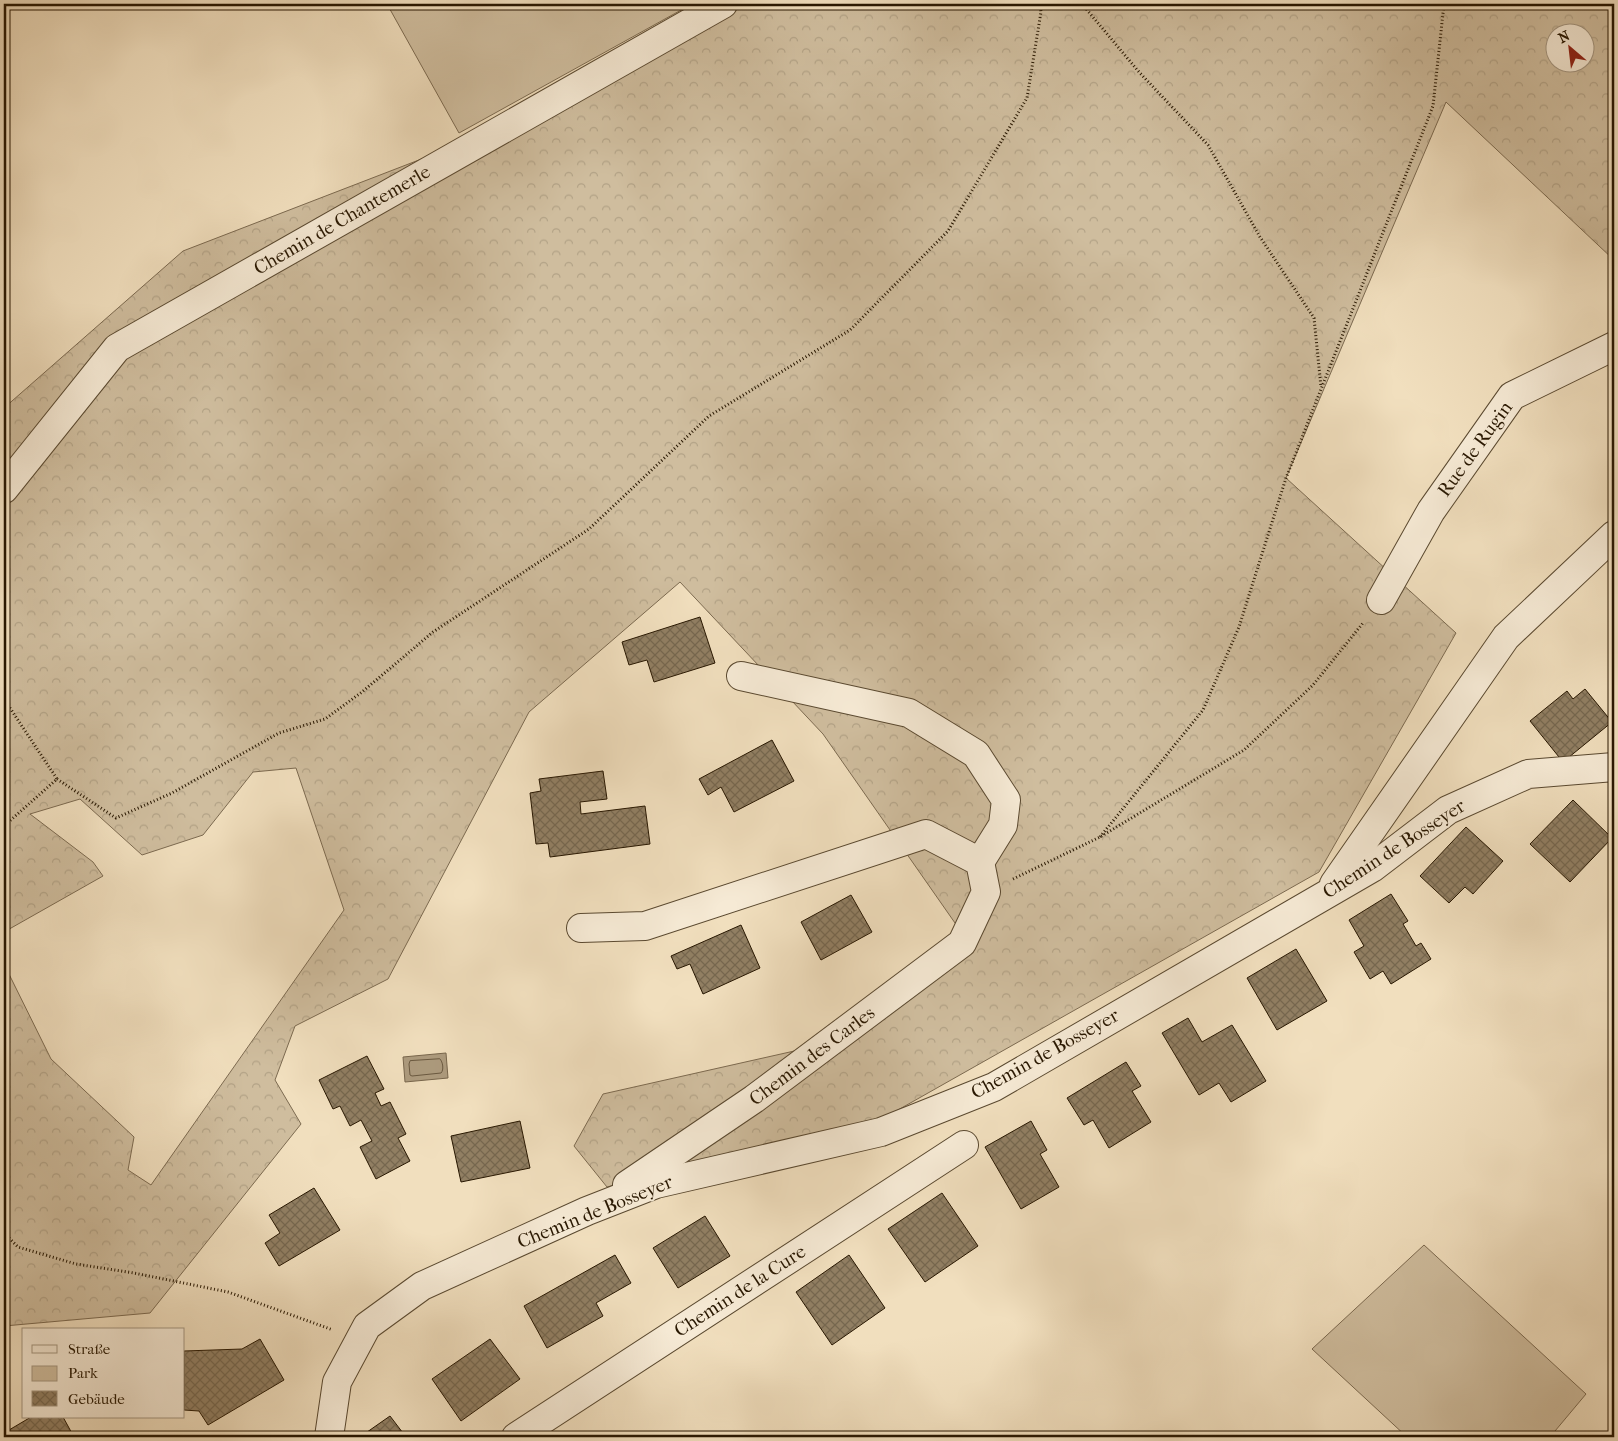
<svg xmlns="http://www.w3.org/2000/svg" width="1618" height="1441" viewBox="0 0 1618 1441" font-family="'IM FELL French Canon',serif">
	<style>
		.green { fill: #cfbd9e; stroke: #7c6a50 }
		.forest { fill: url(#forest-crowns); stroke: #7c6a50; fill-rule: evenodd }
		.water { fill: #ad9b7e; stroke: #78664c }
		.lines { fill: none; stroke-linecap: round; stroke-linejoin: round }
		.shore { stroke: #6a5940; stroke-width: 1 }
		.building { fill: url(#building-cross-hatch); stroke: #281701 }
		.minor-casing { stroke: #5a4930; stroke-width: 30 }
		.path { stroke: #281701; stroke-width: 3; stroke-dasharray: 1 2.5; stroke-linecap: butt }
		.minor { stroke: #f6ead5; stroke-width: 28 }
		.labels { text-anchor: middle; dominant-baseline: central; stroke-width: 4; stroke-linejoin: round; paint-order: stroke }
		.street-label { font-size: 19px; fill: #281701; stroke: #f6ead5 }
	</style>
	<defs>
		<pattern id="forest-crowns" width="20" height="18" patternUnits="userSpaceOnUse" patternTransform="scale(1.25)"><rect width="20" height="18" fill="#cfbd9e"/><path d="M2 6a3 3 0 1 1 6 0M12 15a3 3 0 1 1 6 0" fill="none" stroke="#b2a286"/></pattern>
		<pattern id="building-cross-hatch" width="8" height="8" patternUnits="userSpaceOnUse" patternTransform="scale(1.25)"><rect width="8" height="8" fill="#917f63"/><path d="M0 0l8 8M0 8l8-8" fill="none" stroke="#76674f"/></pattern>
	</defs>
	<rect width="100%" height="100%" fill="#f1dfbe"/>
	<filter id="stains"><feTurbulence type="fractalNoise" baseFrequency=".004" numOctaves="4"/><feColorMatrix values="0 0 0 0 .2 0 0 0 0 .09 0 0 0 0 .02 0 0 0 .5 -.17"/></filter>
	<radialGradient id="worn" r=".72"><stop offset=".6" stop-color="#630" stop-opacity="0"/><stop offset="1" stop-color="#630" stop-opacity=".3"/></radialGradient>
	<g class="green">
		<path d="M387 4H692L459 133Z"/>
		<path d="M1424 1245 1586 1394 1550 1437H1407L1312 1349Z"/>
	</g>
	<path class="forest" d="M712 4H1614V260L1446 102 1286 478 1456 633 1319 872 882 1119 607 1187 574 1146 603 1094 821 1045 962 933 823 734 680 582 529 712 388 979 295 1026 275 1080 301 1124 150 1313 4 1326V964L51 1059 134 1137 128 1170 151 1185 344 910 296 768 253 772 203 835 142 855 80 799 30 814 93 862 103 876 4 932V408L183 251 463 143ZM1556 32H1586V62H1556Z"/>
	<path class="water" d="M446 1053 448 1078 405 1082 403 1057Z"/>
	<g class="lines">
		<path class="shore" d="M440 1059C443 1062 444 1070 441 1073L412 1076 410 1075 409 1064 410 1061Z"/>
	</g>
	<g class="building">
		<path d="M700 617 715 663 654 682 647 660 629 665 622 642Z"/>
		<path d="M1585 689 1612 722 1563 762 1530 721 1567 691 1573 699Z"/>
		<path d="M772 740 794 781 734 812 721 787 708 795 699 779Z"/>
		<path d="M603 771 607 799 580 802 581 814 645 806 650 844 550 857 548 843 536 844 530 793 541 791 539 779Z"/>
		<path d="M1573 800 1612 838 1570 882 1530 844Z"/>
		<path d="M1466 827 1503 861 1473 894 1465 887 1449 903 1420 876Z"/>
		<path d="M1391 894 1408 921 1403 924 1416 946 1421 943 1431 959 1391 984 1383 971 1370 979 1354 952 1364 946 1349 920Z"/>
		<path d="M851 895 872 932 821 960 801 922Z"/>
		<path d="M741 925 760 968 703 994 690 964 677 969 671 956Z"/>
		<path d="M1296 949 1327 1001 1277 1030 1247 978Z"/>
		<path d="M1188 1018 1202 1042 1232 1025 1266 1081 1231 1102 1219 1083 1199 1095 1162 1033Z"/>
		<path d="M367 1056 384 1089 375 1093 381 1106 390 1102 406 1134 398 1138 410 1161 376 1179 360 1147 372 1141 361 1120 350 1126 340 1106 333 1109 319 1080Z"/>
		<path d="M1126 1062 1141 1086 1132 1091 1151 1122 1109 1148 1093 1120 1084 1125 1067 1098Z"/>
		<path d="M520 1121 530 1168 461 1182 451 1136Z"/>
		<path d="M1031 1121 1047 1150 1040 1154 1059 1187 1021 1209 985 1147Z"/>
		<path d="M314 1188 340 1230 279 1266 265 1243 280 1233 269 1215Z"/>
		<path d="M942 1193 978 1246 925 1282 888 1229Z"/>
		<path d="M705 1216 730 1256 678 1288 653 1248Z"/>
		<path d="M615 1255 631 1283 596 1303 603 1316 547 1348 524 1306Z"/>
		<path d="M849 1255 885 1308 832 1345 796 1292Z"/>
		<path d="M260 1339 284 1380 208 1425 199 1411 184 1410V1351L242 1349Z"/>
		<path d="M490 1339 520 1379 461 1421 432 1379Z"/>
		<path d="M390 1416 406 1437H360Z"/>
		<path d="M31 1417H63L74 1437H4V1433Z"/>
	</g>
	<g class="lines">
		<g class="minor-casing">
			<g id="minor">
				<path d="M4 489 117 348 723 4"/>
				<path d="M1381 600 1431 511 1512 396 1614 346"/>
				<path d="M741 676 909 713 976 754 1006 800 1003 825 980 862"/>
				<path d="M1334 884 1506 637 1614 535"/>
				<path d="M581 928 645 926 926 834 980 862 986 892 962 943 754 1099 627 1185"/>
				<path d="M329 1437 337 1382 367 1326 422 1286 587 1211 656 1184 881 1132 994 1087 1372 868 1448 810 1528 774 1614 767"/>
				<path d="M516 1437 964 1145"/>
			</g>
		</g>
		<g class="path">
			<path d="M1082 4 1139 72 1208 145 1260 237 1314 318 1321 387"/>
			<path d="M4 699 57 779 4 826"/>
			<path d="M57 779 116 818 172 793 279 733 325 719 362 692 433 632 589 529 709 416 850 330 948 231 1027 98 1041 12 1040 4"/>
			<path d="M1100 837 1203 710 1239 627 1286 478 1433 106 1444 4"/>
			<path d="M1013 879 1100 837 1244 750 1313 685 1363 623"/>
			<path d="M4 1233 18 1247 76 1264 134 1273 228 1292 333 1330"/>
		</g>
		<use href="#minor" class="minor"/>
	</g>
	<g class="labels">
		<g class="street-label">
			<text transform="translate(342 220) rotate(-30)">Chemin de Chantemerle</text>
			<text transform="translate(1475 449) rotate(-54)">Rue de Rugin</text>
			<text transform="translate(1394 849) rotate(-33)">Chemin de Bosseyer</text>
			<text transform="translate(1045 1054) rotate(-29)">Chemin de Bosseyer</text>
			<text transform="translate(812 1056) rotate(-37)">Chemin des Carles</text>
			<text transform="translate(595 1212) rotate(-22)">Chemin de Bosseyer</text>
			<text transform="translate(740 1291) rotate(-33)">Chemin de la Cure</text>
		</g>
	</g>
	<rect width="1618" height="1441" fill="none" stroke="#f1dfbe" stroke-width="20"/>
	<rect x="5" y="5" width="1608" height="1431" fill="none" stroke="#281701" stroke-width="2.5"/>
	<rect x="10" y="10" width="1598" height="1421" fill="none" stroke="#281701"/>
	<rect x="22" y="1328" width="162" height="90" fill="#f6ead5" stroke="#a49680"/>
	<rect x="32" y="1345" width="25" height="8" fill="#f6ead5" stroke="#a49680"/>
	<text x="68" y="1354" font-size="15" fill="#281701">Straße</text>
	<rect x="32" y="1366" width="25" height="15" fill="#cfbd9e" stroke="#a49680"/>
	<text x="68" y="1378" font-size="15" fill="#281701">Park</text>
	<rect x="32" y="1391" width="25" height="15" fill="url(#building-cross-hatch)" stroke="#a49680"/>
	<text x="68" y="1404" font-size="15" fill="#281701">Gebäude</text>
	<g transform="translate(1570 48) rotate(332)"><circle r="24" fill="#f6ead5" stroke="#a49680"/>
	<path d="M0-4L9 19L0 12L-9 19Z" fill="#8f2418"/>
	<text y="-8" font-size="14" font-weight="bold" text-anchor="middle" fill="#281701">N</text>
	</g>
	<rect width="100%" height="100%" filter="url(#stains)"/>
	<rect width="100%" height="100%" fill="url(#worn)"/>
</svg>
